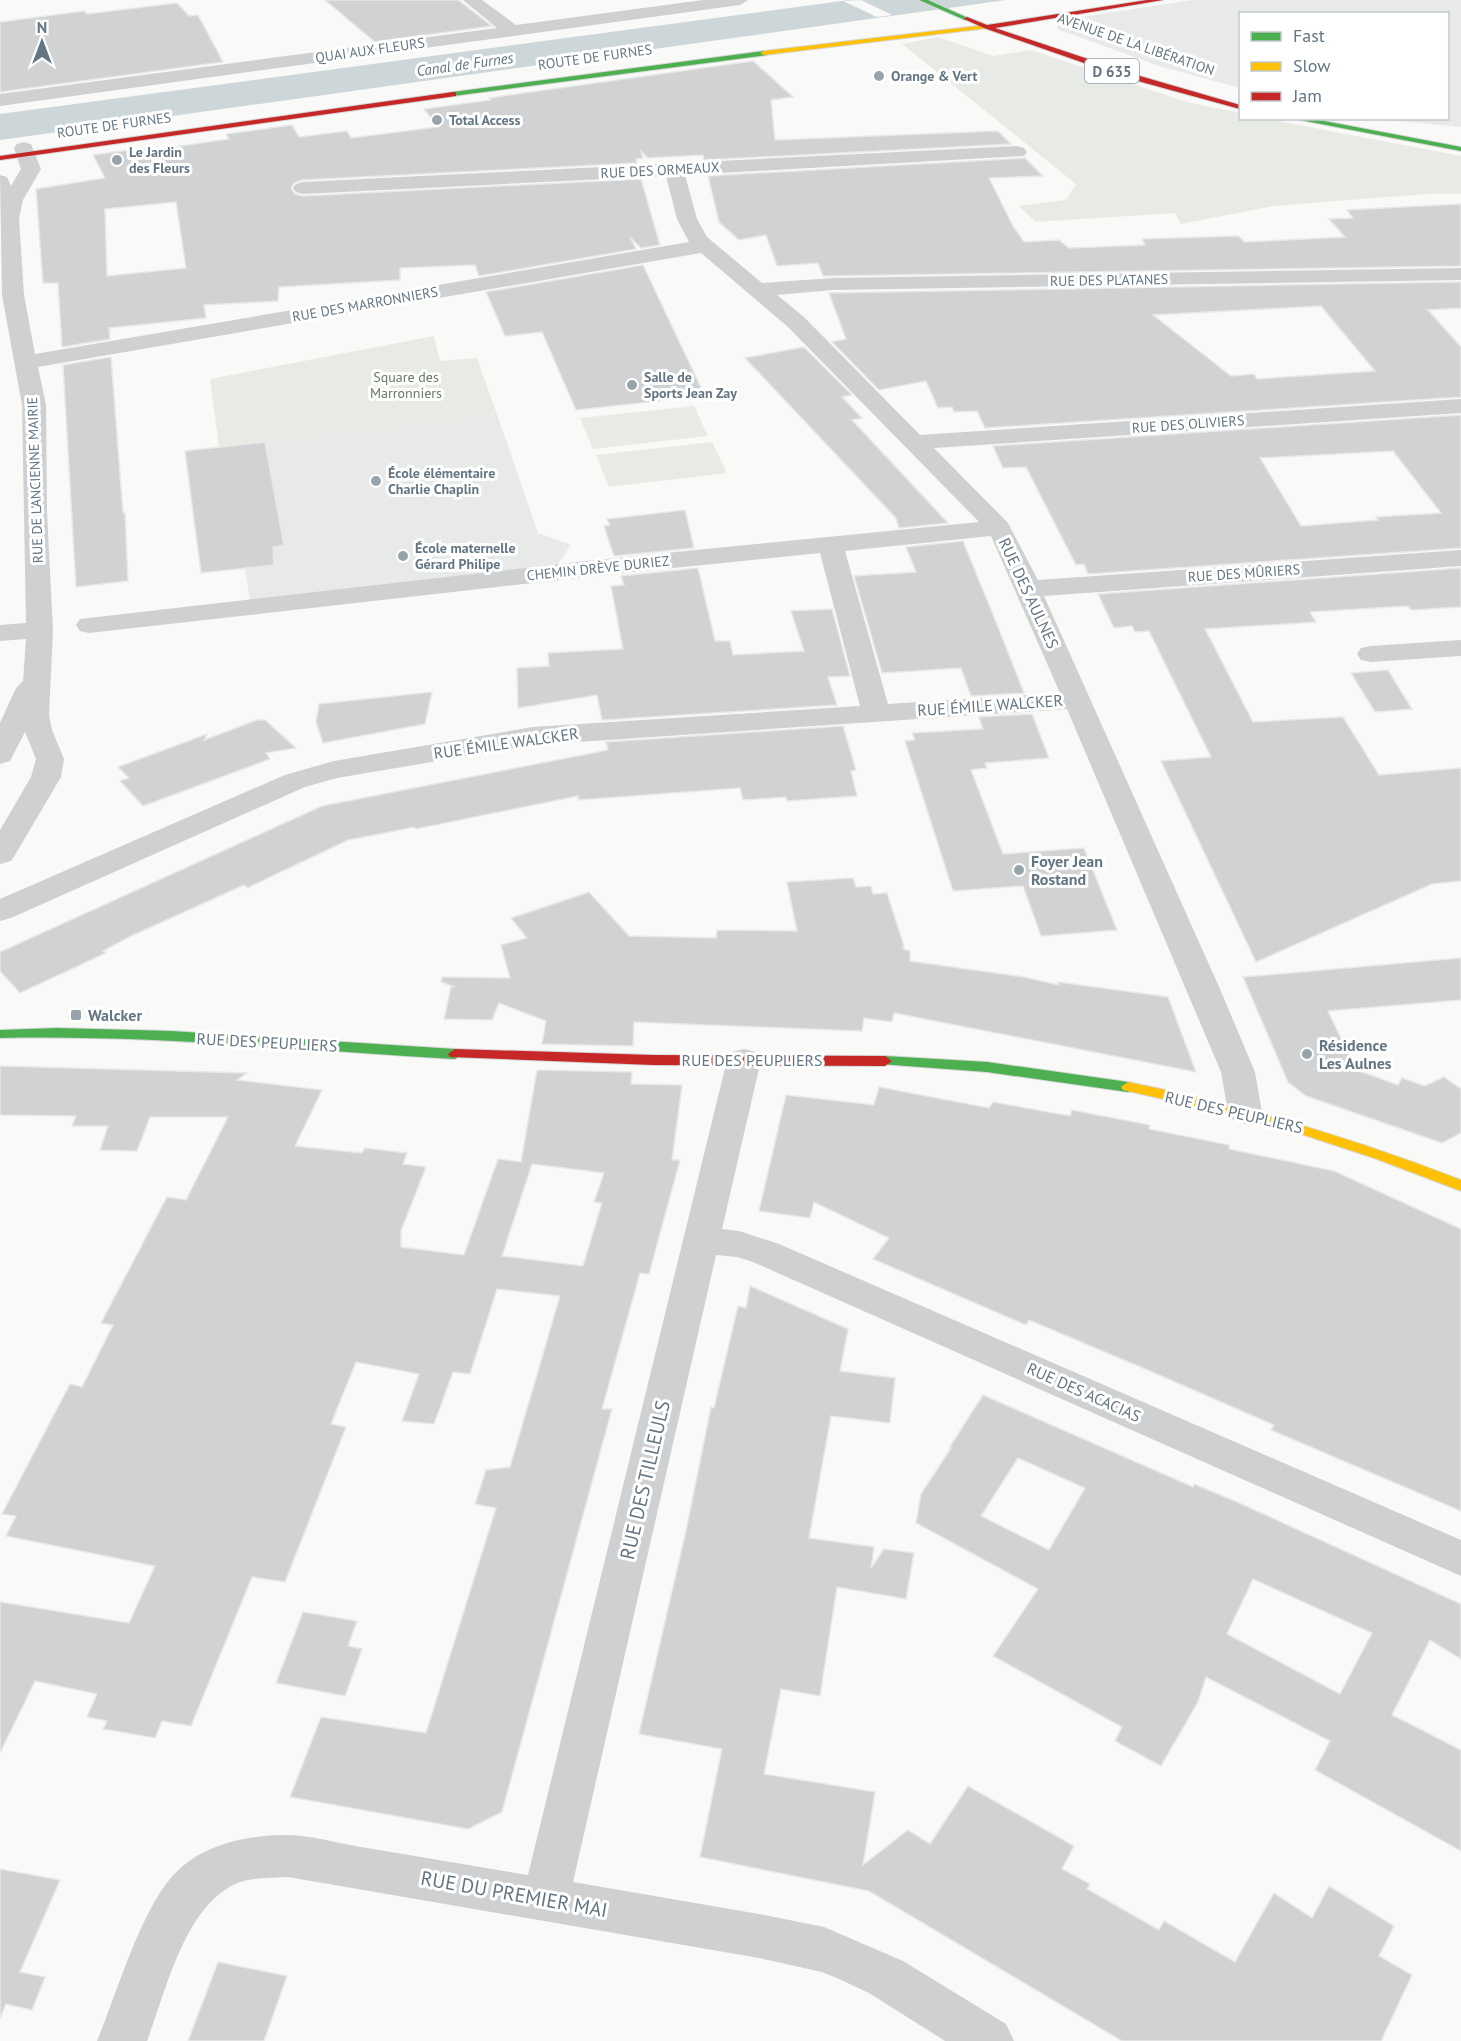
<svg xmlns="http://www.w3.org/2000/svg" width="1461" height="2041" viewBox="0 0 1461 2041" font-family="'PT Sans',sans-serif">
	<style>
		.built { fill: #e8e9e9 }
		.green { fill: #e8ebe5 }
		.water { fill: #cdd6d8 }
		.pier { fill: #f9f9f8 }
		.building { fill: #d0d2d3; stroke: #e8e8e8; stroke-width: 1.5; fill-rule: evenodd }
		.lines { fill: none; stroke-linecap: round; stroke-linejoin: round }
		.fast-casing { stroke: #d6d7d7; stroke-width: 2 }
		.slow-casing { stroke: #d6d7d7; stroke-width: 2 }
		.jam-casing { stroke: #d6d7d7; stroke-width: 2 }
		.street { fill: #cfd0d1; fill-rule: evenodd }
		.fast { fill: #4caf50; fill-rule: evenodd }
		.slow { fill: #ffc107; fill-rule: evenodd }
		.jam { fill: #c62828; fill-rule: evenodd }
		.poi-dot { fill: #98a4ac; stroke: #fff; stroke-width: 2 }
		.labels { text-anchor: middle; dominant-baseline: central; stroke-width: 6; stroke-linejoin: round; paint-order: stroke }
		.far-street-label { font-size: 14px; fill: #647683; stroke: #fff }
		.far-poi-label { font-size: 14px; font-weight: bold; fill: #647683; stroke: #fff; text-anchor: start }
		.far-park-label { font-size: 14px; fill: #687a63; stroke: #fff }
		.far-water-label { font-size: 15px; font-style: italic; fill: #5e767c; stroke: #fff }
		.shield { fill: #fff; stroke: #929fa8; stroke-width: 1.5 }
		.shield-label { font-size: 15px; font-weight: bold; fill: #647683 }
		.street-label { font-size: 16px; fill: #647683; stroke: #fff }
		.poi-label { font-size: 16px; font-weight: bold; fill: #647683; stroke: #fff; text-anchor: start }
		.near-street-label { font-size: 20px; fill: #647683; stroke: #fff }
	</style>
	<rect width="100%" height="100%" fill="#f9f9f8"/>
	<g class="built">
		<path d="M1193 0H1461V127L1375 119 1448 118V14H1240V88L1159 66 1057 29 1060 20Z"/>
		<path d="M498 417 538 533 571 545 556 567 250 601 226 446Z"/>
	</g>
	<g class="green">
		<path d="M938 37 993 56 1031 50 1187 102 1240 113V118L1267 119 1461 156V194H1427L1273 206 1181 224 1175 213 1036 222 1019 206 1066 200 1076 184 902 44Z"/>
		<path d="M434 336 440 361 477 358 498 417 219 447 210 379Z"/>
		<path d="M694 406 708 436 593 449 580 418Z"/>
		<path d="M712 442 727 473 609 487 596 455Z"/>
	</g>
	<path class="water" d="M849 0H1006L0 140V114Z"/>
	<path class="pier" d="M861 0 892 15 877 17 843 1Z"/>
	<g class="building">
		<path d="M325 0H458L492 26 375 42Z"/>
		<path d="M177 3 189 16 198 15 223 62 0 92V22L84 11 87 14Z"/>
		<path d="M753 61 793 97 771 100 775 140 998 131 1011 144 704 160 703 155 648 158 641 151 643 158 636 159 637 163 302 180 294 183 291 188 295 194 303 196 641 179 660 245 641 248 630 237 636 249 479 276 475 265 400 268V280L279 287 278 301 204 305 206 318 109 328 110 339 62 347 58 283H43L36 189 105 178 93 155 144 148 146 151 229 139 226 134 292 125 299 137 347 131 351 138 438 127 424 109 491 100 489 98ZM176 202 186 268 107 276 105 209Z"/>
		<path d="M1025 158 1043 176 989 178 1013 226 1024 242 1059 240 1069 248 1145 245 1142 239 1238 236 1245 242 1345 237 1329 219 1353 218 1347 210 1461 204V266L823 276 818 263 777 266 766 235 739 240 719 222 708 176Z"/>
		<path d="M643 265 705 396 576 410 542 332 505 336 486 292Z"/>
		<path d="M1461 282V308L1428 310 1461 347V397L985 428 977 411 954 412 952 407 938 408 926 381 879 390 832 342 846 339 829 293ZM1321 306 1375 371 1257 379 1254 374 1231 376 1153 315Z"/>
		<path d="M804 347 852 395 842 397 862 418 852 420 948 523 899 528 896 518 745 358Z"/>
		<path d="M111 357 123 513H125L128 581 76 587 63 365Z"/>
		<path d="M1461 415V548L1088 574 1084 564 1076 565 1026 467 1003 468 993 446ZM1393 451 1441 513 1376 517 1378 520 1301 526 1260 458Z"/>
		<path d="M265 442 284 545 273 547 274 565 201 573 185 451Z"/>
		<path d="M685 510 694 548 614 556 604 526 610 525 607 519Z"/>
		<path d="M963 541 998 627 1024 693 971 696 961 668 882 673 854 576 916 572 906 547Z"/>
		<path d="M698 568 715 641H730L733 655 804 651 791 611 832 609 850 676 828 677 837 705 602 720 597 695 518 708 517 668 549 666 548 653 623 649 611 586 624 585 621 576Z"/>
		<path d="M1461 568V607L1411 610 1408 606 1310 612 1316 622 1205 629 1253 722 1343 717 1379 775 1461 768V881L1432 884 1256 962 1161 761 1211 757 1149 631 1135 632 1132 626 1114 628 1098 594Z"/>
		<path d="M1388 670 1412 709 1375 712 1351 673Z"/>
		<path d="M432 692 425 724 323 743 316 722 319 704Z"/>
		<path d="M1032 714 1049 758 985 763 987 768 971 770 1003 854 1084 848 1117 930 1041 936 1023 886 953 891 905 741 915 740 912 733 983 729 979 717Z"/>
		<path d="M257 720H265L296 748 266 753 270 759 143 806 120 781 129 778 118 767 207 734 204 740Z"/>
		<path d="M843 726 856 770 851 771 857 796 787 801 786 797 743 800 740 788 578 800V796L416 829 414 827 380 834 348 840 247 888 244 885 131 936 103 951 106 953 20 993 0 971V952L322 806 608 750 606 742Z"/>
		<path d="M853 878 856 887 871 886 873 894 887 893 904 946 903 949 910 951V961L1024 977 1059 985 1058 982 1168 997 1196 1072 894 1013 892 1022 864 1018 862 1031 634 1022 633 1046 542 1044 546 1021 499 1003 492 1020 444 1019 451 987H455L441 982 442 977 510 978 501 945 527 938 511 918 589 892 629 936 716 938 717 930 797 931 787 882Z"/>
		<path d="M1461 958V1000L1328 1011 1356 1070 1398 1085 1402 1078 1425 1086 1444 1077 1461 1089V1133L1442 1143 1306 1096 1288 1082 1243 977Z"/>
		<path d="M0 1066 247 1073 237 1080 322 1090 295 1146 362 1153 365 1148 407 1153 403 1164 426 1167 401 1231V1247L464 1255 498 1159 521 1162 537 1070 632 1072 631 1084 682 1085 672 1160H680L649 1274 640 1273 602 1409H612L502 1812 468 1829 290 1797 321 1717 426 1733 496 1508 475 1504 486 1470 510 1467 560 1296 497 1289 470 1374 453 1372 434 1424 402 1421 419 1374 356 1362 331 1424 346 1427 285 1582 252 1577 191 1726 162 1721 155 1738 103 1729 107 1721 87 1717 97 1694 35 1681 0 1753V1602L129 1623 155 1566 6 1536 16 1516 2 1514 70 1384 82 1387 113 1325 101 1323 167 1197 186 1200 228 1117H150L137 1151 100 1150 108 1126H72L76 1116 0 1115ZM532 1164 604 1173 594 1202 602 1203 583 1266 502 1256Z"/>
		<path d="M879 1087 989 1108 993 1102 1070 1116 1072 1110 1150 1125 1149 1129 1229 1145V1149L1334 1171 1461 1229V1511L1271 1430 1274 1425 1150 1371 1029 1320 1026 1325 873 1259 889 1238 814 1202 810 1218 759 1211 786 1095 874 1105Z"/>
		<path d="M750 1286 848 1329 840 1371 895 1378 890 1423 831 1416 809 1538 874 1547 871 1568 884 1549 914 1553 906 1599 837 1587 820 1696 781 1689 764 1774 875 1792 863 1865 908 1830 930 1844 968 1786 1074 1846 1062 1869 1090 1884 1087 1889 1159 1930 1164 1921 1235 1962 1274 1893 1312 1918 1329 1886 1394 1926 1379 1956 1412 1975 1381 2041H1122L869 1891 700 1857 722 1749 639 1734 686 1531 711 1407 714 1408 738 1306 746 1308Z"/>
		<path d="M983 1395 1193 1487 1194 1484 1237 1502 1461 1604V1659L1430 1640 1392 1715 1461 1750V1851L1315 1770 1330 1741 1206 1677 1198 1702 1161 1766 1115 1741 1122 1727 993 1656 1038 1589 916 1523 921 1494 951 1448H949ZM1018 1458 1085 1488 1049 1550 981 1516ZM1253 1579 1372 1633 1340 1694 1227 1634Z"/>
		<path d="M303 1612 357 1621 348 1646 362 1649 345 1696 276 1683Z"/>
		<path d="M0 1869 60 1880 20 1972 45 1977 32 2010 6 2004 0 2018Z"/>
		<path d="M218 1962 287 1976 264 2041H188Z"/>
	</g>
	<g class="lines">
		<g class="fast-casing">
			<g id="fast">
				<path d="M919 0H928L970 19 965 20Z"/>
				<path d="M764 51 768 53 767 55 453 96 449 94 453 92Z"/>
				<path d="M1290 118H1308L1461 147V151Z"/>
				<path d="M57 1028 171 1031 455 1049 462 1054 455 1059C303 1050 152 1035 0 1038V1030Z"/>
				<path d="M885 1056 987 1062 1128 1082 1135 1087 1128 1092 987 1072 880 1064 878 1061Z"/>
			</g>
		</g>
		<g class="slow-casing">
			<g id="slow">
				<path d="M986 25 990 27 988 28 764 55 760 53 764 51Z"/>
				<path d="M1128 1082C1242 1105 1353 1138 1461 1180V1191L1374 1158 1292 1131 1213 1110 1123 1090 1121 1087Z"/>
			</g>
		</g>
		<g class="jam-casing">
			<g id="jam">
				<path d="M1147 0H1163L995 28 1133 74 1240 105V109L1127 78 984 28 964 19 967 17 987 25Z"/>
				<path d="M453 92H456V96L0 160V156Z"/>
				<path d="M455 1049 653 1055 885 1056 892 1061 885 1066 653 1065 450 1057 448 1054Z"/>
			</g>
		</g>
		<g class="street">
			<path d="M463 0H482L516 25 703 0H748L740 5 0 106V94L497 28Z"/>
			<path d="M24 142 31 144 41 169 23 200 19 218 24 295 35 354 689 242 677 219 666 176 303 194 296 192 293 188 296 184 303 182 1017 146 1024 148 1027 152 1024 156 685 175 697 219 707 237 762 283 833 278 1461 268V280L833 290 777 295 804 317 920 435 1461 399V413L934 448 1008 523 1038 580 1461 550V566L1044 596 1220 989 1255 1072 1262 1112 1257 1120 1245 1124 1233 1120 1228 1112 1221 1072 1067 709 533 745 337 778 305 787 11 918 0 921V899L285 775 334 761 533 727 860 706 820 553 586 577 89 633 80 631 76 625 80 619 586 561 979 522 788 327 701 253 38 367 46 405 47 512 53 630 49 715 52 730 64 759 61 777 15 855 11 861 0 864V830L31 777 36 759 25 732 10 761 0 764V723L16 688 23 681 26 639 0 641V625L26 623 22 405 2 295 0 175 7 177 11 186 21 169 14 148 17 144ZM991 536 1060 693 888 704 845 551Z"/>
			<path d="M1461 640V656L1371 662 1361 660 1357 654 1361 648 1371 646Z"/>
			<path d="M744 1049 756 1052 761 1060 722 1229 739 1231 779 1244 1461 1540V1576L753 1262 737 1257 716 1255 573 1882 759 1914 824 1927 903 1961 1006 2024 1014 2041H945L869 1993 839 1979 822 1972 759 1958 288 1877C271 1878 248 1877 233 1885 183 1911 166 1992 147 2041H97C117 1993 138 1918 170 1879 196 1846 245 1835 285 1835 310 1835 337 1843 361 1847 417 1856 472 1866 528 1875L727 1060 732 1052Z"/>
		</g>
		<use href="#fast" class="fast"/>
		<use href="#slow" class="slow"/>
		<use href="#jam" class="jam"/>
	</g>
	<g class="poi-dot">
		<circle cx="879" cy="76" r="6"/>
		<circle cx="437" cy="120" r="6"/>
		<circle cx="117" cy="160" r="6"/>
		<circle cx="632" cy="385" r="6"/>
		<circle cx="376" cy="481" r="6"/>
		<circle cx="403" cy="556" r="6"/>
		<circle cx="1019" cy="870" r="6"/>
		<rect x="70" y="1009" width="12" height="12" rx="3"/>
		<circle cx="1307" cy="1054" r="6"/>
	</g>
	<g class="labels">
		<g class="far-street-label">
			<text transform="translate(1136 44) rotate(19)">AVENUE DE LA LIBÉRATION</text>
			<text transform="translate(370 50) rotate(-8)">QUAI AUX FLEURS</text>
			<text transform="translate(595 57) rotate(-8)">ROUTE DE FURNES</text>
			<text transform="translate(114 125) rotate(-8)">ROUTE DE FURNES</text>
			<text transform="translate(660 170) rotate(-3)">RUE DES ORMEAUX</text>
			<text transform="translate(1109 280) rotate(-1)">RUE DES PLATANES</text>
			<text transform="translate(365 304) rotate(-10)">RUE DES MARRONNIERS</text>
			<text transform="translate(1188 424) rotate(-4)">RUE DES OLIVIERS</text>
			<text transform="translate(35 480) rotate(-92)">RUE DE L'ANCIENNE MAIRIE</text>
			<text transform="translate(598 568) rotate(-6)">CHEMIN DRÈVE DURIEZ</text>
			<text transform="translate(1244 573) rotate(-4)">RUE DES MÛRIERS</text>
		</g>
		<g class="far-poi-label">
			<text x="891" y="76">Orange &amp; Vert</text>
			<text x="449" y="120">Total Access</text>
			<text x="129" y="152">Le Jardin<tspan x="129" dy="16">des Fleurs</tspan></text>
			<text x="644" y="377">Salle de<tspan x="644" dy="16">Sports Jean Zay</tspan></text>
			<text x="388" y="473">École élémentaire<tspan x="388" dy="16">Charlie Chaplin</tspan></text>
			<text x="415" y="548">École maternelle<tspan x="415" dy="16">Gérard Philipe</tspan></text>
		</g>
		<g class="far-park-label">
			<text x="406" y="377">Square des<tspan x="406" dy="16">Marronniers</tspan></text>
		</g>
		<g class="far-water-label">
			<text transform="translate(465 64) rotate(-8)">Canal de Furnes</text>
		</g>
		<rect class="shield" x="1085" y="59" width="54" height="24" rx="4.5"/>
		<g class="shield-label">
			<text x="1112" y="71">D 635</text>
		</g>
		<g class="street-label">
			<text transform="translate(1029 593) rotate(65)">RUE DES AULNES</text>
			<text transform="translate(990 705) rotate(-4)">RUE ÉMILE WALCKER</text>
			<text transform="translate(506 743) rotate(-8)">RUE ÉMILE WALCKER</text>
			<text transform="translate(267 1042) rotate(3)">RUE DES PEUPLIERS</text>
			<text x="752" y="1060">RUE DES PEUPLIERS</text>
			<text transform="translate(1234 1112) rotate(13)">RUE DES PEUPLIERS</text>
			<text transform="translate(1084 1392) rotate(24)">RUE DES ACACIAS</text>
		</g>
		<g class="poi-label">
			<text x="1031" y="861">Foyer Jean<tspan x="1031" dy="18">Rostand</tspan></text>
			<text x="88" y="1015">Walcker</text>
			<text x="1319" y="1045">Résidence<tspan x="1319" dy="18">Les Aulnes</tspan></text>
		</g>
		<g class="near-street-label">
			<text transform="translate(645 1480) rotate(-77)">RUE DES TILLEULS</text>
			<text transform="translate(514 1894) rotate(10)">RUE DU PREMIER MAI</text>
		</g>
	</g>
	<rect x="1239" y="12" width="210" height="108" fill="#ffffff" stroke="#c1c8cd" stroke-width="1.5"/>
	<rect x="1251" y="32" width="30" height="9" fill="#4caf50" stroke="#c1c8cd" stroke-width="1.5"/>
	<text x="1293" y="42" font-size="18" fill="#647683">Fast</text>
	<rect x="1251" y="62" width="30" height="9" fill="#ffc107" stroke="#c1c8cd" stroke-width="1.5"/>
	<text x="1293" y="72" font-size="18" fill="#647683">Slow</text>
	<rect x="1251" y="92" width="30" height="9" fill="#c62828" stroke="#c1c8cd" stroke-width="1.5"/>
	<text x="1293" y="102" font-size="18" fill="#647683">Jam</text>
	<g transform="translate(42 42)" stroke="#ffffff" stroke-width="4.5" paint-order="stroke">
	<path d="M0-4.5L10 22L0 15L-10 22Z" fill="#647683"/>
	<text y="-9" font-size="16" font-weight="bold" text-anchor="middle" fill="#647683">N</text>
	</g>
</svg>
